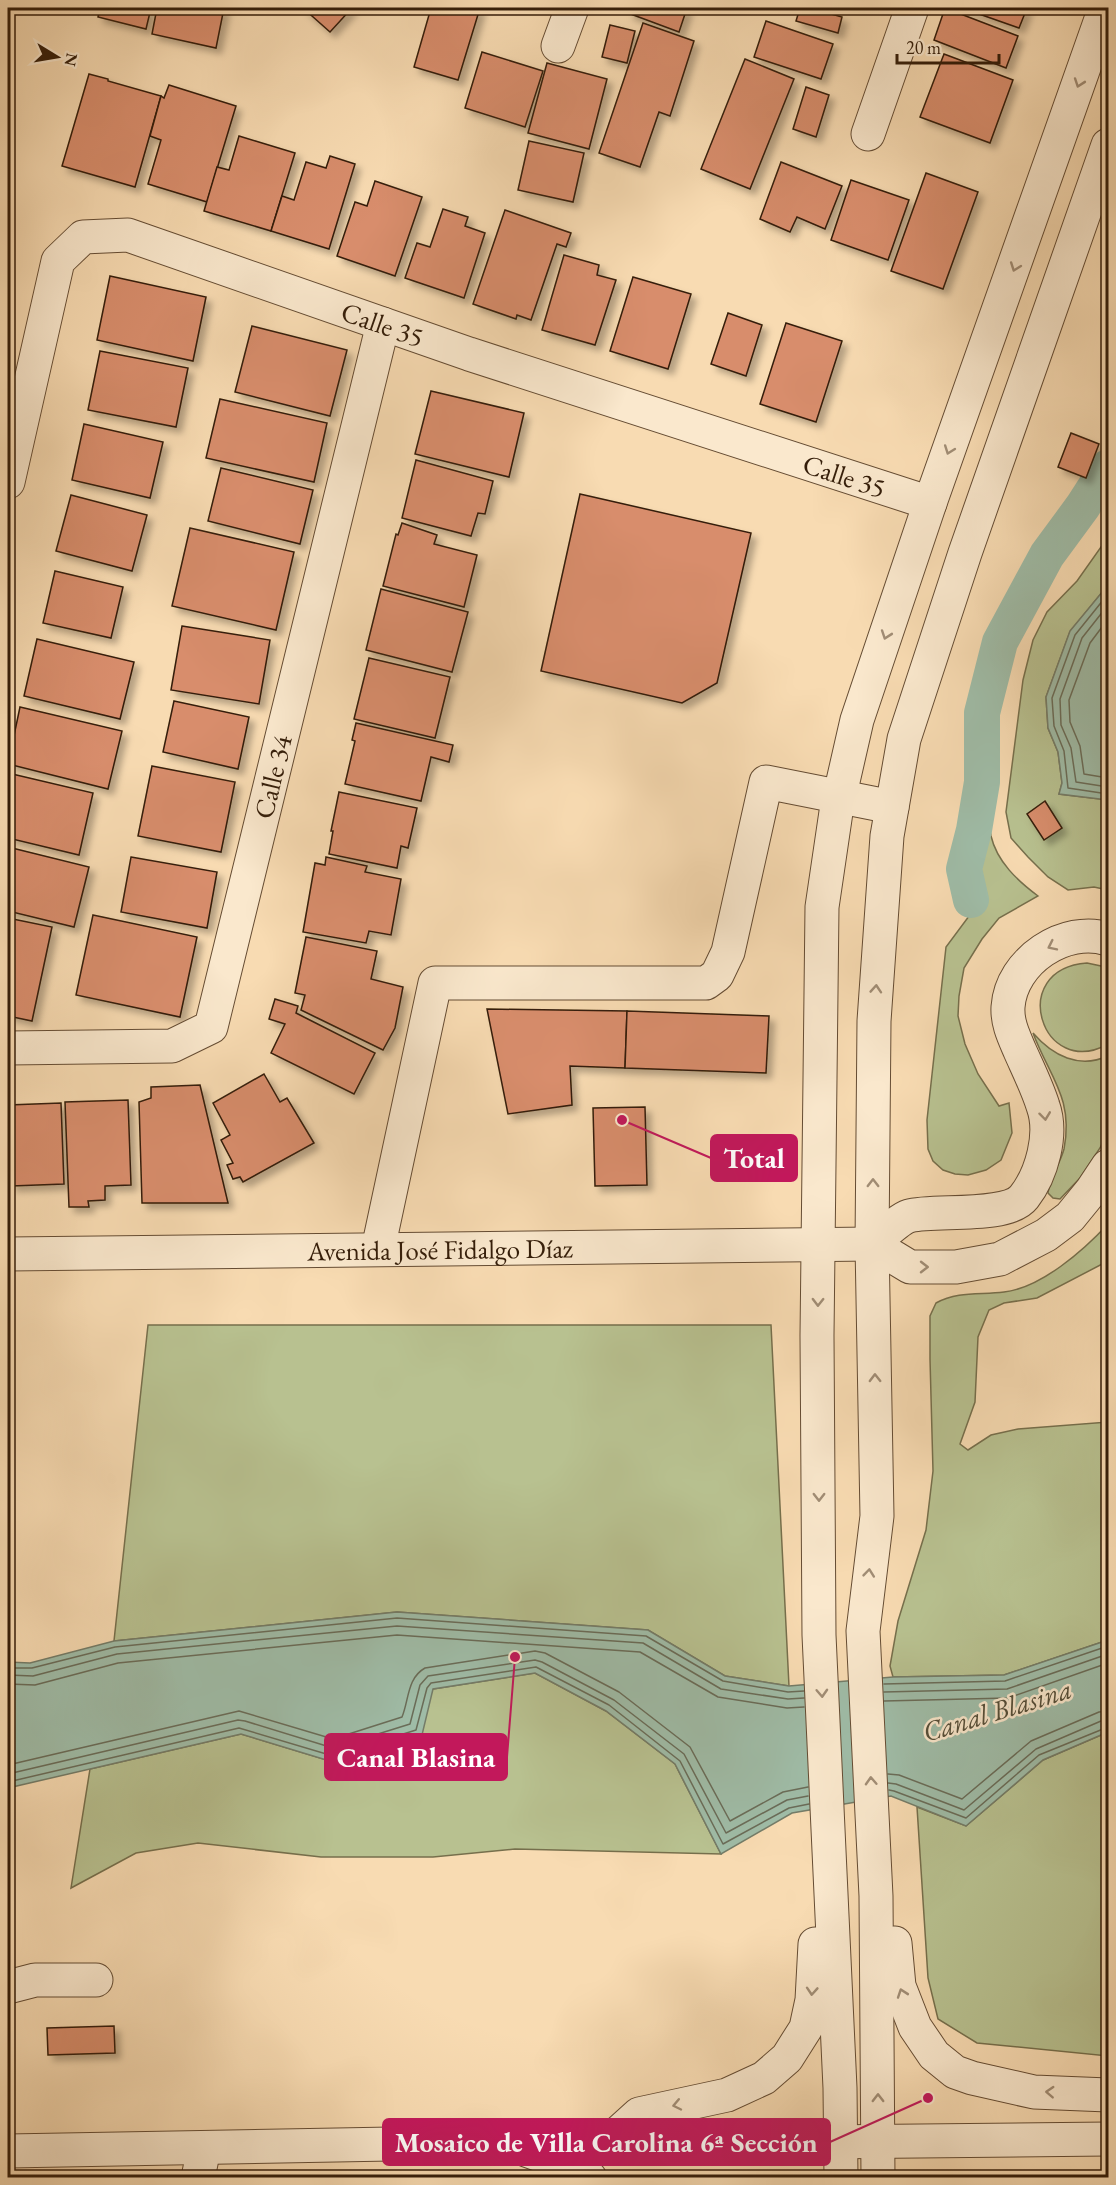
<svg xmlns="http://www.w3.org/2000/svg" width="1116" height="2185" viewBox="0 0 1116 2185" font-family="'EB Garamond',serif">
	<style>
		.green { fill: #b8c190; stroke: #766f4c; stroke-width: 1.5 }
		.water { fill: #9fbca7; stroke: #747c68; stroke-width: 1.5 }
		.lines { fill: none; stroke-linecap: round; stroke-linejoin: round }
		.shore { stroke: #6a6c58; stroke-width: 1.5 }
		.canal { stroke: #9fbca7; stroke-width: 36 }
		.building { fill: #d88d6c; stroke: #341d09; stroke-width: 1.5; filter: url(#shadow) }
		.minor-casing { stroke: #654c33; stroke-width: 35 }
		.minor { stroke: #fae8cd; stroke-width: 33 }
		.oneway { stroke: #a18d75 }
		.labels { text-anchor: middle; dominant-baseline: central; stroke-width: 5; stroke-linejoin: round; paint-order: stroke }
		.street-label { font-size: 27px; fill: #341d09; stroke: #fae8cd }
		.water-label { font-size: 28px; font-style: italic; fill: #544d38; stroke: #fae8cd }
		.leader { fill: none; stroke: #c2185b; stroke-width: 2 }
		.callout-dot { fill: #c2185b; stroke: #fae8cd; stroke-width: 2 }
		.callout { fill: #c2185b; stroke: #c2185b; stroke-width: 2 }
		.callout-label { font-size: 28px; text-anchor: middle; font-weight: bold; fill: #fff }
	</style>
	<defs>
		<filter id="shadow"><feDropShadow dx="5.5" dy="5.5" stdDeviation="3" flood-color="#0004"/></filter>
	</defs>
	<rect width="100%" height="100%" fill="#f8dbb2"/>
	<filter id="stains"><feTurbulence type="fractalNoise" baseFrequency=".00333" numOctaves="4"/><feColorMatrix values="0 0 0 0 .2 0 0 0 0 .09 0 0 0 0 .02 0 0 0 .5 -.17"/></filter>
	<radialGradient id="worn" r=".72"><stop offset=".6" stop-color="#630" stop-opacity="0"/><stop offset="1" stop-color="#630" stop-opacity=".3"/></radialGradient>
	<g class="green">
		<path d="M1108 533V585L1070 632 1046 697 1048 728 1058 752 1062 783 1059 794 1108 800V890L1094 887 1068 890 1048 877 1028 857 1011 838 1006 812 1023 680 1033 640 1047 612 1077 581 1106 540Z"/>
		<path d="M987 803C988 814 989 826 991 836 997 862 1018 881 1038 896L999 918 982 939 964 968 959 996 958 1016 965 1044 978 1074 999 1106 1009 1103 1012 1133 1001 1160 986 1170 968 1175 955 1174 943 1170 933 1161 928 1149 927 1120 946 947 981 900V884L975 855 978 830Z"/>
		<path d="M1087 963 1101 966 1108 971V1044C1042 1081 1006 969 1087 963Z"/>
		<path d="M1033 1033C1053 1056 1079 1069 1108 1056V1131L1100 1148 1080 1178 1060 1199 1053 1198 1048 1193C1050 1177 1060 1164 1064 1149 1074 1098 1049 1076 1033 1033Z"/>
		<path d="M1108 1224V1261L1037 1298 1004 1303 989 1310 978 1337 975 1402 960 1444 968 1450 991 1435 1018 1429 1108 1422V1640L1004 1675 893 1677 890 1666 898 1621 926 1530 933 1471 930 1359V1316L936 1303C958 1291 980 1295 1004 1292 1041 1288 1084 1250 1108 1224Z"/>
		<path d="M148 1325H771L789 1686 725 1676 648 1630 397 1612 114 1641Z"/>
		<path d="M535 1673 606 1711 675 1764 721 1854 515 1849 433 1857H321L198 1843 136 1853 71 1888 90 1769 241 1734 333 1762 433 1689Z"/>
		<path d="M1108 1732V2056L977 2043 938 2019 928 1978 917 1807 966 1826 1043 1760Z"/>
	</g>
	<g class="water">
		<path d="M1108 585V800L1059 794 1062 783 1058 752 1048 728 1046 697 1070 631Z"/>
		<path d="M397 1612 648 1630 725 1676 789 1686 893 1677 1004 1675 1108 1640V1732L1043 1760 966 1826 891 1796 792 1813 721 1854 675 1764 606 1711 535 1673 433 1689 422 1735 333 1762 241 1734 8 1788V1662L30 1663 114 1641Z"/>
	</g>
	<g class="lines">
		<g class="shore">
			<path d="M1108 594 1075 635 1052 698 1054 726 1064 751 1068 788 1108 794"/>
			<path d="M1108 605 1082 638 1060 699 1061 725 1071 748 1076 782 1108 787"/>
			<path d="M1108 619 1090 643 1069 700 1070 722 1080 746 1084 774 1108 778"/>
			<path d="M8 1668H32L115 1647 397 1618 646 1636 723 1681 788 1692 804 1691"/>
			<path d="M8 1675 33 1676 117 1654 397 1626 643 1643 721 1689 788 1699 804 1698"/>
			<path d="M8 1684 35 1685 118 1663 397 1635 640 1652 718 1697 787 1708 804 1707"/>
			<path d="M884 1684 1005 1681 1108 1646"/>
			<path d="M884 1692 1007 1689 1108 1654"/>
			<path d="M884 1701 1008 1698 1108 1663"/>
			<path d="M8 1765 239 1711 333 1739 402 1717C409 1700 407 1678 425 1668L535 1651 545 1653 619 1692 690 1747 730 1821 783 1792 808 1787"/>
			<path d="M8 1774 238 1720 245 1721 333 1748 410 1724 420 1685 428 1676 535 1660 542 1662 614 1700 684 1754 726 1833 787 1800 808 1796"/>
			<path d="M888 1774 899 1775 962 1799 1031 1741 1099 1712 1108 1711"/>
			<path d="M8 1782 239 1728 333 1756 416 1730 427 1688 431 1683 536 1667 609 1705 680 1761 723 1844 789 1808 809 1804"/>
			<path d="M888 1783 896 1784 964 1810 1036 1749 1101 1721 1108 1720"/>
			<path d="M889 1790 894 1791 966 1818 1039 1755 1108 1727"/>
		</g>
		<path class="canal" d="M971 900 964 869 974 830 982 782V713L1000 642 1047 555 1083 506 1108 467"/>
	</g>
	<g class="building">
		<path d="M100 8H151L146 29 98 17Z"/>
		<path d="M157 8H224L216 48 152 34Z"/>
		<path d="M303 8H352L330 32Z"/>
		<path d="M431 8H480L458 80 414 67Z"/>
		<path d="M630 8H687L679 32 628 13Z"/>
		<path d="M800 8H810L842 17 838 33 796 21Z"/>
		<path d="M945 8 1018 36 1006 68 934 40Z"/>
		<path d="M962 8H1027L1019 28Z"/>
		<path d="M766 21 833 44 821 79 754 57Z"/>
		<path d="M643 23 694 41 670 116 659 112 640 167 599 153Z"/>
		<path d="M610 25 635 31 627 63 602 57Z"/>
		<path d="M482 52 543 71 525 127 465 108Z"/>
		<path d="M944 54 1013 80 990 143 920 117Z"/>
		<path d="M745 59 794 79 750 189 701 169Z"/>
		<path d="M547 63 607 79 589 149 528 133Z"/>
		<path d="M89 74 108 79V81L161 96 135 187 62 166Z"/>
		<path d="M169 85 236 106 207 202 148 184 161 140 150 136 161 96 164 98Z"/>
		<path d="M806 87 829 95 816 137 793 129Z"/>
		<path d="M239 136 295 153 271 231 204 211 217 167 229 170Z"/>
		<path d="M529 141 584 153 573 202 518 190Z"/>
		<path d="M330 156 355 164 329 249 271 231 282 196 294 200 306 162 326 168Z"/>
		<path d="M781 162 842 186 825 229 797 217 790 232 760 219Z"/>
		<path d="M926 173 978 192 943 289 891 271Z"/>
		<path d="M851 180 909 200 888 260 831 240Z"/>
		<path d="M375 181 422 197 395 276 337 256 355 202 367 206Z"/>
		<path d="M443 209 468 217 465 226 485 233 464 298 405 278 417 243 430 247Z"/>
		<path d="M505 210 571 233 566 247 557 244 531 320 517 315 516 319 473 304Z"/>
		<path d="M564 255 599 265 597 275 616 280 595 345 542 330Z"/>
		<path d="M110 276 206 297 193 361 97 340Z"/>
		<path d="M633 277 691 294 668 369 610 351Z"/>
		<path d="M728 313 762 325 746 376 711 364Z"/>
		<path d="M786 323 842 341 816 422 760 404Z"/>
		<path d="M252 326 347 350 330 416 235 392Z"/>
		<path d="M100 351 188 368 176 427 88 410Z"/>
		<path d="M431 391 524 413 509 477 415 454Z"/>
		<path d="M220 399 327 423 314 482 206 458Z"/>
		<path d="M84 424 163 442 150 498 72 480Z"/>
		<path d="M1071 433 1099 444 1086 478 1058 467Z"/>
		<path d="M416 460 493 481 485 514 478 513 471 536 402 518Z"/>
		<path d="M221 468 313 490 300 544 208 521Z"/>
		<path d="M580 494 751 533 717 683 682 703 541 671Z"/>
		<path d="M71 495 147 515 132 571 56 551Z"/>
		<path d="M402 523 437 535 434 544 477 555 464 607 383 586 396 534 398 535Z"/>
		<path d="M190 528 294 552 276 630 172 606Z"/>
		<path d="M55 571 123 587 111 638 43 623Z"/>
		<path d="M381 589 468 612 452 672 366 650Z"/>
		<path d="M182 626 270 640 259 704 171 690Z"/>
		<path d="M37 639 134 662 120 719 24 696Z"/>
		<path d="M369 658 450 677 435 738 354 719Z"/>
		<path d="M174 701 249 717 238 769 163 752Z"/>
		<path d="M20 707 122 731 108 789 8 764Z"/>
		<path d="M356 723 453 745 449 762 431 757 421 801 345 784 355 741 352 740Z"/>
		<path d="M152 766 235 782 221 852 138 836Z"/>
		<path d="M8 773 93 793 79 855 8 838Z"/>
		<path d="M339 792 417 808 408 848 401 846 397 868 329 854 333 831H331Z"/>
		<path d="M1045 801 1062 828 1044 840 1027 814Z"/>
		<path d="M8 847 89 867 74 927 8 911Z"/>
		<path d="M131 857 217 872 207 928 121 912Z"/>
		<path d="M326 857 367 866 365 872 401 879 391 935 369 931 366 943 303 932 315 863 325 865Z"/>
		<path d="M93 915 197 937 180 1017 76 995Z"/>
		<path d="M8 918 52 927 32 1021 8 1016Z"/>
		<path d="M306 937 377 951 371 979 403 987 395 1028 383 1050 301 1010 305 995 295 993Z"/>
		<path d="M275 999 298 1006 296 1013 375 1053 354 1094 271 1053 285 1024 269 1019Z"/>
		<path d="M487 1009 627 1011 625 1068 570 1066 572 1105 508 1114Z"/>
		<path d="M627 1011 769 1016 766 1073 625 1068Z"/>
		<path d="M264 1074 280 1102 287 1098 314 1143 243 1182 240 1177 233 1179 227 1165 233 1163 221 1140 230 1135 213 1103Z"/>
		<path d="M200 1085 228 1203H142L139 1102 151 1098V1087Z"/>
		<path d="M128 1100 131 1185 105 1186V1200L88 1201 89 1207H69L65 1102Z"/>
		<path d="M61 1103 64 1184 11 1186 8 1105Z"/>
		<path d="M645 1107 647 1185 595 1186 593 1108Z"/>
		<path d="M114 2026 115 2053 48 2055 47 2028Z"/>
	</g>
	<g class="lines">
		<g class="minor-casing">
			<g id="minor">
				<path d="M558 46 572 8"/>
				<path d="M868 134 912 8"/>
				<path id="s1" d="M8 482 58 261 83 237 128 235 469 354 930 503"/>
				<path id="s2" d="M8 1048 172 1046 211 1027 383 324"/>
				<path d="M872 1244C881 1237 899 1219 909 1216 934 1209 1007 1219 1024 1197 1042 1174 1053 1134 1043 1106 1037 1087 1028 1069 1020 1051 1014 1037 1007 1023 1008 1007 1011 961 1065 925 1108 939"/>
				<path d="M872 1244 910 1267H956L1000 1259 1046 1235 1070 1217 1092 1190 1108 1166"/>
				<path d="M378 1249 435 983H706L717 975 728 952 766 782 892 807"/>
				<path id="s3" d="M8 1254 872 1244"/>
				<path d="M895 1943 899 1986 915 2027 934 2055 955 2072 972 2078 1034 2092 1108 2095"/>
				<path d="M8 1987 35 1980H96"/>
				<path d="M607 2143 639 2114 727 2095 764 2078 787 2058 806 2028 812 2000 815 1944"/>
				<path d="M526 2150 584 2171 590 2178"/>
				<path d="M8 2151 501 2142H821L1108 2139"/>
				<path d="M198 2178 204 2148"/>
				<path d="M841 2178 840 2088 819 1635 817 1336 822 907 836 812 857 720 930 503 1105 8"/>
				<path d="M878 2178 876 1896 863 1631 877 1516 872 1244 874 1021 887 836 904 739 965 553 1108 145"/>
			</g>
		</g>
		<use href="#minor" class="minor"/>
	</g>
	<defs><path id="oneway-chevron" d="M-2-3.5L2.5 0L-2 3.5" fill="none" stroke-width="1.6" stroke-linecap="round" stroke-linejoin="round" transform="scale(1.5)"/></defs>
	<g class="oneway">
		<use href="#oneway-chevron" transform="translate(1079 83) rotate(109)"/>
		<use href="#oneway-chevron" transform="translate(1015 267) rotate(110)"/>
		<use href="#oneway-chevron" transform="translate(949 450) rotate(110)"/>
		<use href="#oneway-chevron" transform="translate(886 635) rotate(109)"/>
		<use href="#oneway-chevron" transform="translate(1052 946) rotate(154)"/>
		<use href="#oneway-chevron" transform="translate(876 989) rotate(-86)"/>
		<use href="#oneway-chevron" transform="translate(1045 1116) rotate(83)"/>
		<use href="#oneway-chevron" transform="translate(873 1183) rotate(-90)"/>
		<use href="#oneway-chevron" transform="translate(924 1267)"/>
		<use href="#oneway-chevron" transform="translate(818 1302) rotate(91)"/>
		<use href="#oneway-chevron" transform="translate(875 1378) rotate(-91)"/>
		<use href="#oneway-chevron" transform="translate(819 1497) rotate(90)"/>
		<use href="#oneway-chevron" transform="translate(869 1573) rotate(-84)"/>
		<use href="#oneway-chevron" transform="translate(822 1693) rotate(87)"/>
		<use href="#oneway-chevron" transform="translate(871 1781) rotate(-93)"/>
		<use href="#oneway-chevron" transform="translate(812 1991) rotate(94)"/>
		<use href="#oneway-chevron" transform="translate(902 1993) rotate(-109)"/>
		<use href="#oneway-chevron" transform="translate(1050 2092) rotate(-177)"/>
		<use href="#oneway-chevron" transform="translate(878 2098) rotate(-90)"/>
		<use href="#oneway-chevron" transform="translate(677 2105) rotate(168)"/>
	</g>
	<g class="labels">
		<g class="street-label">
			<text stroke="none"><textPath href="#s1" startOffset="576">Calle 35</textPath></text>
			<text stroke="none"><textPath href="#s1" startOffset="1062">Calle 35</textPath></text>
			<text stroke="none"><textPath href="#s2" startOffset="465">Calle 34</textPath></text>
			<text stroke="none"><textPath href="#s3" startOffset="432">Avenida José Fidalgo Díaz</textPath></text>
		</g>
		<g class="water-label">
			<text transform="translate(997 1710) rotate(-17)">Canal Blasina</text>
		</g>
	</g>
	<path class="leader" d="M622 1120L711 1158M515 1657L507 1757M928 2098L830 2142"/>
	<g class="callout-dot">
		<circle cx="622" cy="1120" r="6"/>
		<circle cx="515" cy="1657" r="6"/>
		<circle cx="928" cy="2098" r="6"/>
	</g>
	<g class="callout">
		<rect x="711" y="1135" width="86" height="46" rx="6"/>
		<rect x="325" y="1734" width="182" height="46" rx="6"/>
		<rect x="383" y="2119" width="447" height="46" rx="6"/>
	</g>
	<g class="callout-label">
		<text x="754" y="1168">Total</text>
		<text x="416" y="1767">Canal Blasina</text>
		<text x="606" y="2152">Mosaico de Villa Carolina 6ª Sección</text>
	</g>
	<rect width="1116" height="2185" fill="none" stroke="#f8dbb2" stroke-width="30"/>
	<rect x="9" y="9" width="1098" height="2167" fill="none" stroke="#341d09" stroke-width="3"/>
	<rect x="15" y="15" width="1086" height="2155" fill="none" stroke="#341d09" stroke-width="1.5"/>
	<g transform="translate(57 57) rotate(101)" stroke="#fae8cd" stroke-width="4.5" paint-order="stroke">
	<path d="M0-4.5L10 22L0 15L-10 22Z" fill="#341d09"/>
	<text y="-9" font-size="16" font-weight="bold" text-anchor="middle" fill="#341d09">N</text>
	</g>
	<path d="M897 54v9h102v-9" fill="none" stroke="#341d09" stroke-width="3"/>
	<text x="906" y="54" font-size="18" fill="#341d09" stroke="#fae8cd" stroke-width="4.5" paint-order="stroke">20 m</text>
	<rect width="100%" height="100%" filter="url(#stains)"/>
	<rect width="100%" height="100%" fill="url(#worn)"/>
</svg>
